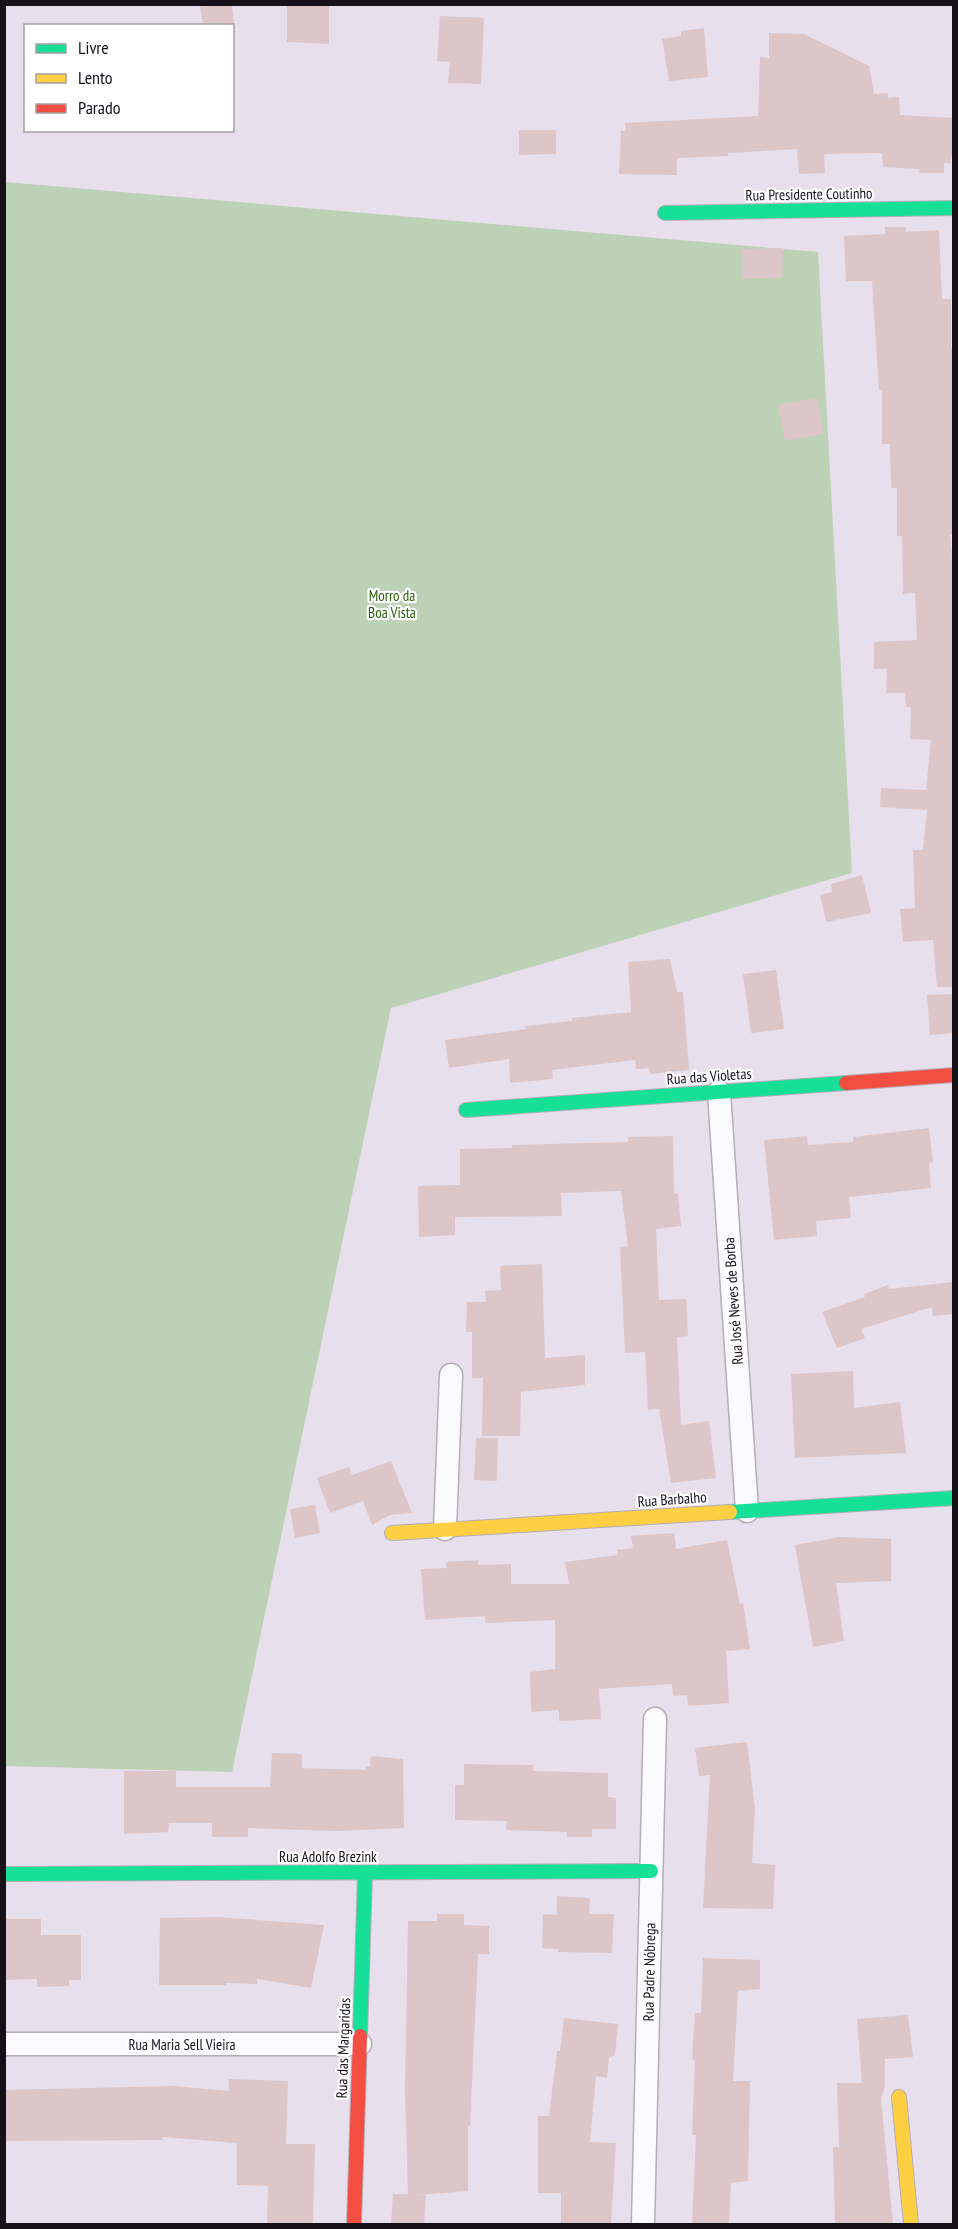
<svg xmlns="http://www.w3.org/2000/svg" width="958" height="2229" viewBox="0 0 958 2229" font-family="'PT Sans Narrow',sans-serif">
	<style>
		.green { fill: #bdd1b6 }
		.building { fill: #ddc6c8 }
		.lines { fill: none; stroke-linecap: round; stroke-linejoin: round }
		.street-casing { stroke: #b4aeb7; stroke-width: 25 }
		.fast-casing { stroke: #b4aeb7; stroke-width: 16 }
		.slow-casing { stroke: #b4aeb7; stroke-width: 16 }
		.jam-casing { stroke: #b4aeb7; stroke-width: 16 }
		.street { stroke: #fbfafc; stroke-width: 22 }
		.fast { stroke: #16e098; stroke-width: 14 }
		.slow { stroke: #ffcf43; stroke-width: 14 }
		.jam { stroke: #f24e42; stroke-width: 14 }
		.labels { text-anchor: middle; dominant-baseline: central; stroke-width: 4.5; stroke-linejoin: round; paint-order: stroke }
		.street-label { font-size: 15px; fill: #161119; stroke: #fff }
		.park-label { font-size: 15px; fill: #2b600f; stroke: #fff }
	</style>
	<rect width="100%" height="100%" fill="#e7dfeb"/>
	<path class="green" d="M5 182 818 252 852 873 391 1008 232 1772 5 1766Z"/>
	<g class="building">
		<path d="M200 4H232L234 26H203Z"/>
		<path d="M287 4H329V44L287 42Z"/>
		<path d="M440 16 484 18 481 84 448 83 450 62 437 61Z"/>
		<path d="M704 28 708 77 669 81 662 39 681 36V31Z"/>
		<path d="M769 33 804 34 869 66 874 94 888 93V98L899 97 900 115 954 118V157L951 156 950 163H944V173H919L920 169 883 167 882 153 824 154 825 173 799 174 797 149 728 153V156L677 158V175L619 174 621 131H626L625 123 758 116 760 57 769 58Z"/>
		<path d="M519 130H556V154L519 155Z"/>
		<path d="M885 227H906V232L939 230 942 299H951V348H954V535H950L954 579V987H937L933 940 903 942 900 909 915 908 913 850H923L927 810 880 807 881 788 926 790 931 740 910 739 911 707H906L905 693H886L887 669H874V642L917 640 915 593 903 594 902 536H897V488H891L890 444H882V390H879L872 281H846L844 236 885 234Z"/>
		<path d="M783 248 782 278 742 279V249Z"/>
		<path d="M817 398 824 434 785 441 778 405Z"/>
		<path d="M862 875 871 913 826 922 820 895 832 892 831 884Z"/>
		<path d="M670 959 677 992H683L689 1070 650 1074 649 1068 636 1069 635 1060 552 1070 553 1079 510 1083 509 1059 449 1068 445 1040 526 1029 525 1026 572 1021V1018L631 1012 628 962Z"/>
		<path d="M776 970 784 1029 751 1033 743 974Z"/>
		<path d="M954 994V1033L930 1035 927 995Z"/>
		<path d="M929 1128 933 1162 929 1163 931 1188 849 1197 851 1218 816 1221 817 1236 774 1240 764 1140 807 1136 808 1145 853 1142V1137Z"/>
		<path d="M673 1136 674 1194 678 1193 681 1226 656 1229 659 1300 686 1299 688 1336 677 1337 681 1425 709 1421 716 1478 671 1483 659 1409 648 1410 645 1352 625 1353 620 1247 628 1246 621 1191 561 1193 562 1216 455 1217V1235L419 1237 418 1186 460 1185V1149L512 1148V1145L628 1142V1137Z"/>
		<path d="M542 1264 545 1358 585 1355V1385L521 1392 520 1436H482L483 1378H472V1332H466L467 1302H486L485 1291 501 1290 500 1266Z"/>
		<path d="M954 1282V1314L933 1316 932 1307 861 1329 865 1338 837 1348 822 1312 865 1297 864 1294 888 1285 889 1289Z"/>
		<path d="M853 1371 854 1408 900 1402 906 1453 795 1458 791 1374Z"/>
		<path d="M476 1438H498L497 1481 474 1480Z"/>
		<path d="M391 1461 412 1513 390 1515 372 1525 363 1501 330 1513 317 1478 349 1467 352 1475Z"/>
		<path d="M315 1505 320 1533 295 1538 290 1509Z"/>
		<path d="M674 1533 676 1549 727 1540 740 1604 743 1603 750 1649 726 1651 729 1703 688 1706 687 1695 673 1696 672 1684 599 1689 601 1719 559 1721V1710L531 1712 530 1672 555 1669V1620L486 1623 485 1616 425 1620 421 1569 447 1568 446 1562 478 1560V1565L511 1564V1584H569L565 1562 618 1555 617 1550 633 1548 631 1536Z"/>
		<path d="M840 1537 891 1539V1581L836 1583 844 1641 813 1647 795 1545Z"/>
		<path d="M747 1742 755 1809 752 1863 775 1865 773 1909 703 1908 710 1775 699 1776 695 1748Z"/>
		<path d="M272 1753 302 1754V1768L366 1770V1767L370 1766 371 1756 403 1759 404 1828 337 1831 248 1828V1837H212V1823H169L168 1832 124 1834V1771H176V1787H270Z"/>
		<path d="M464 1764 533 1765V1771L608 1773V1797L616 1798V1829H592V1837H567V1832L506 1830 507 1821 455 1820V1785H464Z"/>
		<path d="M557 1896 590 1898 589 1914H614L612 1953 558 1952V1949L542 1948 543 1914 557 1915Z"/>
		<path d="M437 1914H464V1925L489 1926V1954H478L470 2126H468V2191L418 2195H426L424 2224H391L393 2194H408L405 2090 408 1921H437Z"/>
		<path d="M218 1917 324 1925 311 1988 257 1979V1984L226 1983V1985H159L160 1918Z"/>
		<path d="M4 1919H41V1935H81V1980H69V1986L37 1987V1979L4 1980Z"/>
		<path d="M703 1958 760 1960V1989L738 1991 733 2081H750L748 2181 731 2183 729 2224H692L696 2135H692L695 2060 692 2059 695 2013H701Z"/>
		<path d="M908 2015 913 2057 885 2059V2086L881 2098 893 2224H835L833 2147H839L837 2083H862L857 2019Z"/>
		<path d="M564 2018 618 2024 615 2055 609 2058 607 2078 596 2076 590 2142 616 2143 611 2224H561V2193H538V2116H549L557 2051H560Z"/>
		<path d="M229 2079 288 2081 286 2144H315L313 2224H267L268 2186 237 2185V2143L163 2137V2140L4 2141V2090L173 2086 229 2091Z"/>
	</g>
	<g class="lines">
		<g class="street-casing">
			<g id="street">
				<path d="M719 1092 747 1511"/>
				<path d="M445 1529 451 1375"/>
				<path d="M4 2044H360"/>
				<path d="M643 2224 655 1719"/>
			</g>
		</g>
		<g class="fast-casing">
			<g id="fast">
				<path d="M665 213 954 208"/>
				<path d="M466 1110 846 1083"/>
				<path d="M730 1512 954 1498"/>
				<path d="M4 1874 651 1871"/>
				<path d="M360 2036 365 1873"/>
			</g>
		</g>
		<g class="slow-casing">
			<g id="slow">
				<path d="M392 1533 730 1512"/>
				<path d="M899 2097 911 2224"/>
			</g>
		</g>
		<g class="jam-casing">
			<g id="jam">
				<path d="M846 1083 954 1075"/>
				<path d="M354 2224 360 2036"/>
			</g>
		</g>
		<use href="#street" class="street"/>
		<use href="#fast" class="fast"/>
		<use href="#slow" class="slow"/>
		<use href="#jam" class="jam"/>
	</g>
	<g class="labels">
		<g class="street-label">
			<text transform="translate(809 194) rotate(-1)">Rua Presidente Coutinho</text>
			<text transform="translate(709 1076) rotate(-4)">Rua das Violetas</text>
			<text transform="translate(733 1301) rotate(-94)">Rua José Neves de Borba</text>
			<text transform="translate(672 1499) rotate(-4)">Rua Barbalho</text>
			<text x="328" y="1856">Rua Adolfo Brezink</text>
			<text transform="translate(649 1972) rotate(-89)">Rua Padre Nóbrega</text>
			<text x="182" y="2044">Rua Maria Sell Vieira</text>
			<text transform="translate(343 2048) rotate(-88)">Rua das Margaridas</text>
		</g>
		<g class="park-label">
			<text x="392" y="595">Morro da<tspan x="392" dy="17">Boa Vista</tspan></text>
		</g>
	</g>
	<rect width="958" height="2229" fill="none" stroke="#161119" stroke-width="12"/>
	<rect x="24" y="24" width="210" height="108" fill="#ffffff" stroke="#a2a0a3" stroke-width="1.5"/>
	<rect x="36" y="44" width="30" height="9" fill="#16e098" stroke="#a2a0a3" stroke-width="1.5"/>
	<text x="78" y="54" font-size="18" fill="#161119">Livre</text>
	<rect x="36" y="74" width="30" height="9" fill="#ffcf43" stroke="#a2a0a3" stroke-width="1.5"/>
	<text x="78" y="84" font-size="18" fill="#161119">Lento</text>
	<rect x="36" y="104" width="30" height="9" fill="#f24e42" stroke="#a2a0a3" stroke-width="1.5"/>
	<text x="78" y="114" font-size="18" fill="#161119">Parado</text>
</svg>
